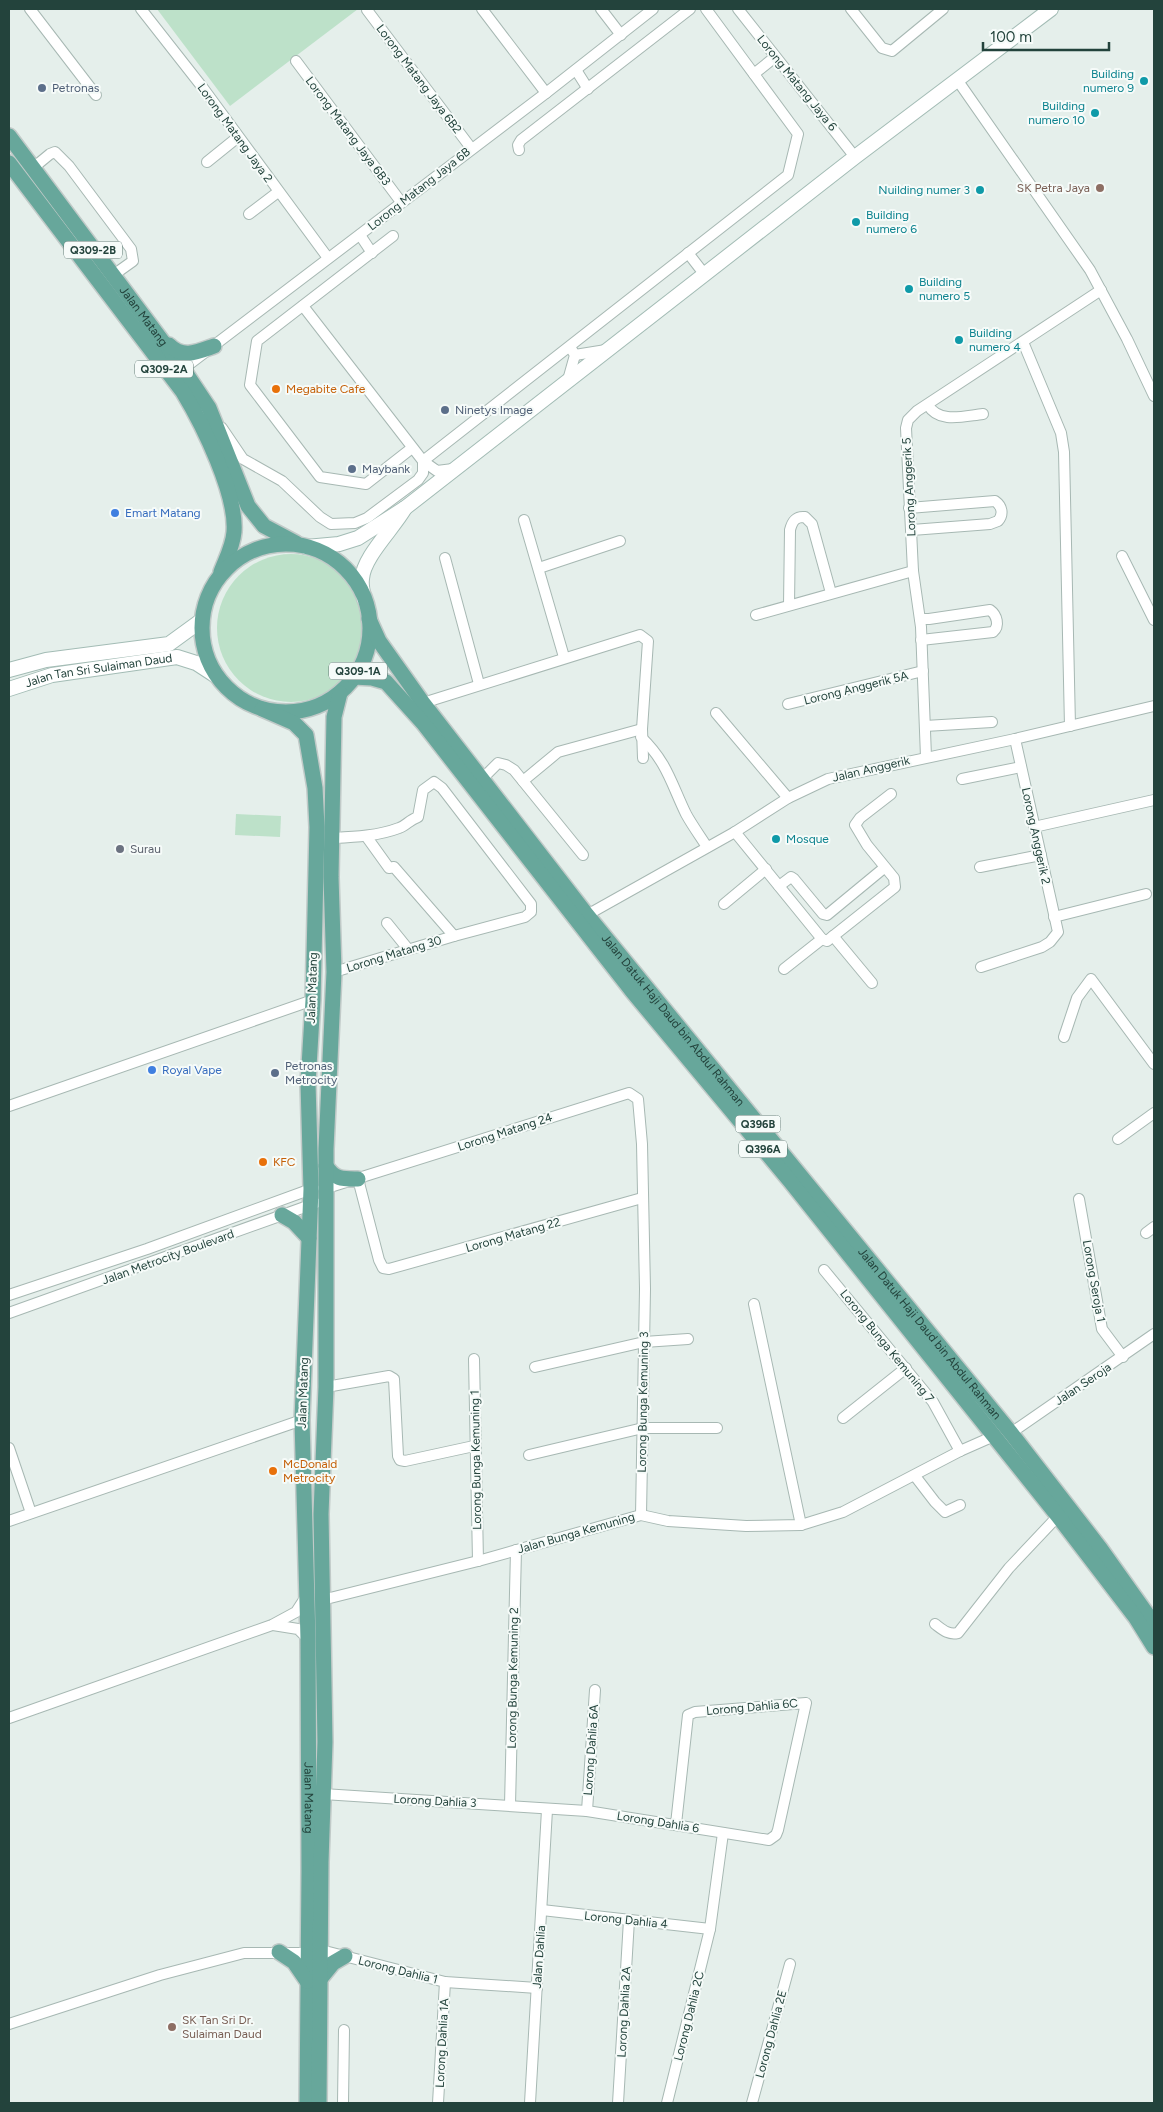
<svg xmlns="http://www.w3.org/2000/svg" width="1163" height="2112" viewBox="0 0 1163 2112" font-family="Figtree,sans-serif">
	<style>
		.green { fill: #bde1c9 }
		.lines { fill: none; stroke-linecap: round; stroke-linejoin: round }
		.street-casing { stroke: #a7b8b3; stroke-width: 12 }
		.secondary-casing { stroke: #a3bcb5; stroke-width: 16 }
		.primary-casing { stroke: #c1cac8; stroke-width: 18 }
		.street { stroke: #fff; stroke-width: 10 }
		.secondary { stroke: #fff; stroke-width: 14 }
		.primary { stroke: #67a79b; stroke-width: 15 }
		.culture-dot { fill: #0f9aa8; stroke: #f6fbf9; stroke-width: 2 }
		.service-dot { fill: #5c6f8a; stroke: #f6fbf9; stroke-width: 2 }
		.education-dot { fill: #8d6e63; stroke: #f6fbf9; stroke-width: 2 }
		.food-dot { fill: #e8710a; stroke: #f6fbf9; stroke-width: 2 }
		.shop-dot { fill: #3f7fe0; stroke: #f6fbf9; stroke-width: 2 }
		.worship-dot { fill: #6b7280; stroke: #f6fbf9; stroke-width: 2 }
		.labels { text-anchor: middle; dominant-baseline: central; stroke-width: 4; stroke-linejoin: round; paint-order: stroke }
		.shield { fill: #f6fbf9; stroke: #627a75; stroke-width: 1 }
		.shield-label { font-size: 11px; font-weight: bold; fill: #23433c }
		.culture-label { font-size: 12px; fill: #0d838f; stroke: #f6fbf9; text-anchor: start }
		.street-label { font-size: 12px; fill: #23433c; stroke: #f6fbf9 }
		.service-label { font-size: 12px; fill: #4e5e75; stroke: #f6fbf9; text-anchor: start }
		.education-label { font-size: 12px; fill: #785e54; stroke: #f6fbf9; text-anchor: end }
		.food-label { font-size: 12px; fill: #c56008; stroke: #f6fbf9; text-anchor: start }
		.shop-label { font-size: 12px; fill: #366cbe; stroke: #f6fbf9; text-anchor: start }
		.worship-label { font-size: 12px; fill: #5b616d; stroke: #f6fbf9; text-anchor: start }
	</style>
	<rect width="100%" height="100%" fill="#e5efeb"/>
	<g class="green">
		<path d="M157 9H358L230 106Z"/>
		<circle cx="291" cy="628" r="74"/>
		<path d="M236 814 281 816 280 837 235 835Z"/>
	</g>
	<g class="lines">
		<g class="street-casing">
			<g id="street">
				<path d="M30 9 96 95"/>
				<path d="M141 9 203 88 328 258"/>
				<path d="M482 9 546 93"/>
				<path d="M601 9 621 35"/>
				<path d="M738 9 855 157"/>
				<path d="M851 9 882 48 892 51 943 9"/>
				<path d="M367 10 471 148"/>
				<path d="M296 61 401 202"/>
				<path d="M576 70 588 89"/>
				<path d="M754 74 775 57"/>
				<path d="M958 81 1090 270 1127 339 1154 396"/>
				<path d="M519 150 518 145 521 140 690 9"/>
				<path d="M207 162 238 137"/>
				<path d="M33 168 50 154 55 152 69 166 131 249 133 261 112 276"/>
				<path d="M249 214 278 192"/>
				<path d="M360 235 372 253"/>
				<path d="M393 236 257 341 250 385 320 477 366 484 412 448"/>
				<path d="M688 253 705 275"/>
				<path d="M303 306 423 461 437 471 453 469"/>
				<path d="M1023 342 1061 433 1064 452 1070 726"/>
				<path d="M575 355 606 350"/>
				<path d="M183 369 546 93 653 9"/>
				<path d="M568 380 575 355 570 347"/>
				<path d="M928 405C939 424 964 416 983 414"/>
				<path d="M222 428 243 459 282 481 320 517 331 524 355 523 367 518 418 480 423 473V461"/>
				<path d="M423 461 788 175 798 134 706 9"/>
				<path d="M909 508 995 501C1002 506 1004 514 998 521L990 524 912 530"/>
				<path d="M524 520 564 657"/>
				<path d="M1122 556 1154 620"/>
				<path d="M445 558 479 684"/>
				<path d="M539 568 620 541"/>
				<path d="M789 605 790 530C792 522 795 516 805 517L812 524 831 593"/>
				<path d="M756 615 913 571"/>
				<path d="M920 619H929L990 610C997 615 1000 626 993 632L921 640"/>
				<path d="M423 703 640 635 648 641 642 729 643 758"/>
				<path d="M788 704 923 671"/>
				<path d="M716 713 788 798"/>
				<path d="M925 726 992 722"/>
				<path d="M641 737C667 762 671 783 686 814 692 825 700 836 707 847"/>
				<path d="M926 757 921 627 913 571 906 428 908 420 917 411 1101 290"/>
				<path d="M482 779 498 763 506 765 514 770 583 855"/>
				<path d="M962 779 1021 767"/>
				<path d="M523 781 558 752 642 729"/>
				<path d="M1034 827 1154 800"/>
				<path d="M735 832 822 939 827 941 895 887 894 878 867 845 855 825 860 818 891 794"/>
				<path d="M366 836 389 868 394 867 454 936"/>
				<path d="M333 838C354 837 378 836 399 828 406 826 409 820 418 817L423 790 434 782 442 788 531 904V912L525 917 454 936 334 972"/>
				<path d="M980 867 1041 855"/>
				<path d="M779 886 791 877 794 879 823 914 827 915 884 868"/>
				<path d="M724 904 766 869"/>
				<path d="M587 915 735 832 788 798 828 779 1015 739 1154 706"/>
				<path d="M1054 917 1146 894"/>
				<path d="M387 923 408 949"/>
				<path d="M833 936 872 983"/>
				<path d="M981 967 1042 947 1050 942 1058 932 1015 739"/>
				<path d="M784 969 822 939"/>
				<path d="M1064 1037 1077 998 1091 979 1154 1064"/>
				<path d="M9 1106 313 1000"/>
				<path d="M1118 1139 1154 1113"/>
				<path d="M358 1179 379 1260 383 1268 389 1269 642 1198"/>
				<path d="M327 1188 629 1093 638 1099 642 1144 645 1289 641 1515"/>
				<path d="M1079 1199 1102 1329 1123 1357"/>
				<path d="M1146 1233 1154 1227"/>
				<path d="M824 1270 933 1402 960 1451"/>
				<path d="M9 1295 147 1249 314 1188"/>
				<path d="M754 1304 801 1525"/>
				<path d="M9 1313 316 1203"/>
				<path d="M474 1359 478 1561"/>
				<path d="M535 1367 644 1342 688 1339"/>
				<path d="M326 1387 389 1376 394 1379 398 1456 400 1460 405 1461 474 1446"/>
				<path d="M843 1418 906 1368"/>
				<path d="M1011 1433 1154 1334"/>
				<path d="M9 1448 31 1513"/>
				<path d="M529 1455 643 1428H717"/>
				<path d="M915 1476 935 1502 945 1512 960 1505"/>
				<path d="M9 1521 302 1420"/>
				<path d="M322 1600 478 1561 641 1515 668 1521 746 1526 801 1525 843 1512 960 1451 994 1436"/>
				<path d="M935 1624C943 1630 948 1635 958 1633L1009 1568 1058 1516"/>
				<path d="M273 1625 298 1629 308 1639"/>
				<path d="M9 1718 272 1625 296 1612 307 1595"/>
				<path d="M323 1794 587 1811 769 1840 776 1835 778 1830 806 1703 695 1712 688 1715 676 1824"/>
				<path d="M510 1805 516 1550"/>
				<path d="M587 1811 595 1690"/>
				<path d="M542 1910 710 1929"/>
				<path d="M321 1950 445 1982 537 1988"/>
				<path d="M9 2024 160 1975 244 1953H307"/>
				<path d="M343 2103 344 2030"/>
				<path d="M438 2103 445 1982"/>
				<path d="M530 2103 547 1810"/>
				<path d="M618 2103 629 1920"/>
				<path d="M667 2103 710 1929 723 1833"/>
				<path d="M752 2103 790 1964"/>
			</g>
		</g>
		<g class="secondary-casing">
			<g id="secondary">
				<path d="M306 547 339 544 358 538 405 508 855 157 1051 9"/>
				<path d="M364 599C363 593 361 585 362 579 363 557 394 528 405 508"/>
				<path d="M9 670 46 660 169 644 202 620"/>
				<path id="s1" d="M9 689 52 675 177 657 196 663 216 676"/>
			</g>
		</g>
		<g class="primary-casing">
			<g id="primary">
				<path id="s2" d="M9 136 183 369 209 408 248 506 264 526 296 543"/>
				<path d="M9 163 183 392C203 425 237 494 234 532 233 546 226 559 221 572"/>
				<path d="M169 345C183 359 197 352 214 346"/>
				<circle cx="286" cy="628" r="84"/>
				<path id="s3" d="M369 619 379 641 423 703 587 915 1011 1433 1100 1548 1154 1624"/>
				<path d="M354 677 372 678 386 682 423 723 632 991 790 1181 1058 1516 1136 1618 1154 1647"/>
				<path id="s4" d="M262 709 294 723 306 735 315 788 317 827 313 1000 308 1083 311 1189 302 1420 308 1639 309 1871 307 2103"/>
				<path d="M326 1166C335 1180 343 1179 358 1179"/>
				<path d="M282 1215 294 1222 309 1238"/>
				<path d="M279 1952 294 1962 307 1981"/>
				<path d="M320 1979 333 1963 345 1956"/>
				<path d="M319 2103 321 1862 325 1742 321 1514 326 1387V1149L334 972 331 877 334 717 340 693"/>
			</g>
		</g>
		<use href="#street" class="street"/>
		<use href="#secondary" class="secondary"/>
		<use href="#primary" class="primary"/>
	</g>
	<g class="culture-dot">
		<circle cx="1144" cy="81" r="5"/>
		<circle cx="1095" cy="113" r="5"/>
		<circle cx="980" cy="190" r="5"/>
		<circle cx="856" cy="222" r="5"/>
		<circle cx="909" cy="289" r="5"/>
		<circle cx="959" cy="340" r="5"/>
		<circle cx="776" cy="839" r="5"/>
	</g>
	<g class="service-dot">
		<circle cx="42" cy="88" r="5"/>
		<circle cx="445" cy="410" r="5"/>
		<circle cx="352" cy="469" r="5"/>
		<circle cx="275" cy="1073" r="5"/>
	</g>
	<g class="education-dot">
		<circle cx="1100" cy="188" r="5"/>
		<circle cx="172" cy="2027" r="5"/>
	</g>
	<g class="food-dot">
		<circle cx="276" cy="389" r="5"/>
		<circle cx="263" cy="1162" r="5"/>
		<circle cx="273" cy="1471" r="5"/>
	</g>
	<g class="shop-dot">
		<circle cx="115" cy="513" r="5"/>
		<circle cx="152" cy="1070" r="5"/>
	</g>
	<circle class="worship-dot" cx="120" cy="849" r="5"/>
	<g class="labels">
		<g class="shield">
			<rect x="64" y="241.5" width="58" height="17" rx="4"/>
			<rect x="135" y="360.5" width="58" height="17" rx="4"/>
			<rect x="329" y="662.5" width="58" height="17" rx="4"/>
			<rect x="735.5" y="1115.5" width="45" height="17" rx="4"/>
			<rect x="739" y="1140.5" width="48" height="17" rx="4"/>
		</g>
		<g class="shield-label">
			<text x="93" y="250">Q309-2B</text>
			<text x="164" y="369">Q309-2A</text>
			<text x="358" y="671">Q309-1A</text>
			<text x="758" y="1124">Q396B</text>
			<text x="763" y="1149">Q396A</text>
		</g>
		<g class="culture-label">
			<text x="1134" y="74" text-anchor="end">Building<tspan x="1134" dy="14">numero 9</tspan></text>
			<text x="1085" y="106" text-anchor="end">Building<tspan x="1085" dy="14">numero 10</tspan></text>
			<text x="970" y="190" text-anchor="end">Nuilding numer 3</text>
			<text x="866" y="215">Building<tspan x="866" dy="14">numero 6</tspan></text>
			<text x="919" y="282">Building<tspan x="919" dy="14">numero 5</tspan></text>
			<text x="969" y="333">Building<tspan x="969" dy="14">numero 4</tspan></text>
			<text x="786" y="839">Mosque</text>
		</g>
		<g class="street-label">
			<text transform="translate(419 79) rotate(53)">Lorong Matang Jaya 6B2</text>
			<text transform="translate(797 83) rotate(51)">Lorong Matang Jaya 6</text>
			<text transform="translate(348 131) rotate(53)">Lorong Matang Jaya 6B3</text>
			<text transform="translate(235 133) rotate(54)">Lorong Matang Jaya 2</text>
			<text transform="translate(419 189) rotate(-38)">Lorong Matang Jaya 6B</text>
			<text stroke="none"><textPath href="#s2" startOffset="225">Jalan Matang</textPath></text>
			<text transform="translate(909 487) rotate(-93)">Lorong Anggerik 5</text>
			<text stroke="none"><textPath href="#s1" startOffset="92">Jalan Tan Sri Sulaiman Daud</textPath></text>
			<text transform="translate(856 688) rotate(-14)">Lorong Anggerik 5A</text>
			<text transform="translate(871 769) rotate(-13)">Jalan Anggerik</text>
			<text transform="translate(1036 836) rotate(78)">Lorong Anggerik 2</text>
			<text transform="translate(394 954) rotate(-17)">Lorong Matang 30</text>
			<text transform="translate(312 988) rotate(-88)">Jalan Matang</text>
			<text stroke="none"><textPath href="#s3" startOffset="504">Jalan Datuk Haji Daud bin Abdul Rahman</textPath></text>
			<text transform="translate(505 1132) rotate(-18)">Lorong Matang 24</text>
			<text transform="translate(513 1235) rotate(-16)">Lorong Matang 22</text>
			<text transform="translate(168 1257) rotate(-20)">Jalan Metrocity Boulevard</text>
			<text transform="translate(1094 1281) rotate(80)">Lorong Seroja 1</text>
			<text stroke="none"><textPath href="#s3" startOffset="909">Jalan Datuk Haji Daud bin Abdul Rahman</textPath></text>
			<text transform="translate(887 1346) rotate(51)">Lorong Bunga Kemuning 7</text>
			<text transform="translate(1083 1384) rotate(-34)">Jalan Seroja</text>
			<text transform="translate(303 1393) rotate(-88)">Jalan Matang</text>
			<text transform="translate(643 1402) rotate(-89)">Lorong Bunga Kemuning 3</text>
			<text transform="translate(476 1460) rotate(-91)">Lorong Bunga Kemuning 1</text>
			<text transform="translate(576 1533) rotate(-16)">Jalan Bunga Kemuning</text>
			<text transform="translate(513 1678) rotate(-89)">Lorong Bunga Kemuning 2</text>
			<text transform="translate(752 1707) rotate(-5)">Lorong Dahlia 6C</text>
			<text transform="translate(591 1750) rotate(-86)">Lorong Dahlia 6A</text>
			<text stroke="none"><textPath href="#s4" startOffset="1116">Jalan Matang</textPath></text>
			<text transform="translate(435 1801) rotate(3)">Lorong Dahlia 3</text>
			<text transform="translate(658 1822) rotate(9)">Lorong Dahlia 6</text>
			<text transform="translate(626 1920) rotate(6)">Lorong Dahlia 4</text>
			<text transform="translate(539 1957) rotate(-86)">Jalan Dahlia</text>
			<text transform="translate(398 1970) rotate(14)">Lorong Dahlia 1</text>
			<text transform="translate(624 2012) rotate(-87)">Lorong Dahlia 2A</text>
			<text transform="translate(689 2016) rotate(-76)">Lorong Dahlia 2C</text>
			<text transform="translate(771 2034) rotate(-75)">Lorong Dahlia 2E</text>
			<text transform="translate(442 2043) rotate(-87)">Lorong Dahlia 1A</text>
		</g>
		<g class="service-label">
			<text x="52" y="88">Petronas</text>
			<text x="455" y="410">Ninetys Image</text>
			<text x="362" y="469">Maybank</text>
			<text x="285" y="1066">Petronas<tspan x="285" dy="14">Metrocity</tspan></text>
		</g>
		<g class="education-label">
			<text x="1090" y="188">SK Petra Jaya</text>
			<text x="182" y="2020" text-anchor="start">SK Tan Sri Dr.<tspan x="182" dy="14">Sulaiman Daud</tspan></text>
		</g>
		<g class="food-label">
			<text x="286" y="389">Megabite Cafe</text>
			<text x="273" y="1162">KFC</text>
			<text x="283" y="1464">McDonald<tspan x="283" dy="14">Metrocity</tspan></text>
		</g>
		<g class="shop-label">
			<text x="125" y="513">Emart Matang</text>
			<text x="162" y="1070">Royal Vape</text>
		</g>
		<g class="worship-label">
			<text x="130" y="849">Surau</text>
		</g>
	</g>
	<rect width="1163" height="2112" fill="none" stroke="#23433c" stroke-width="20"/>
	<path d="M983 42v8h126v-8" fill="none" stroke="#23433c" stroke-width="2.5"/>
	<text x="990" y="42" font-size="15" fill="#23433c" stroke="#f6fbf9" stroke-width="4" paint-order="stroke">100 m</text>
</svg>
